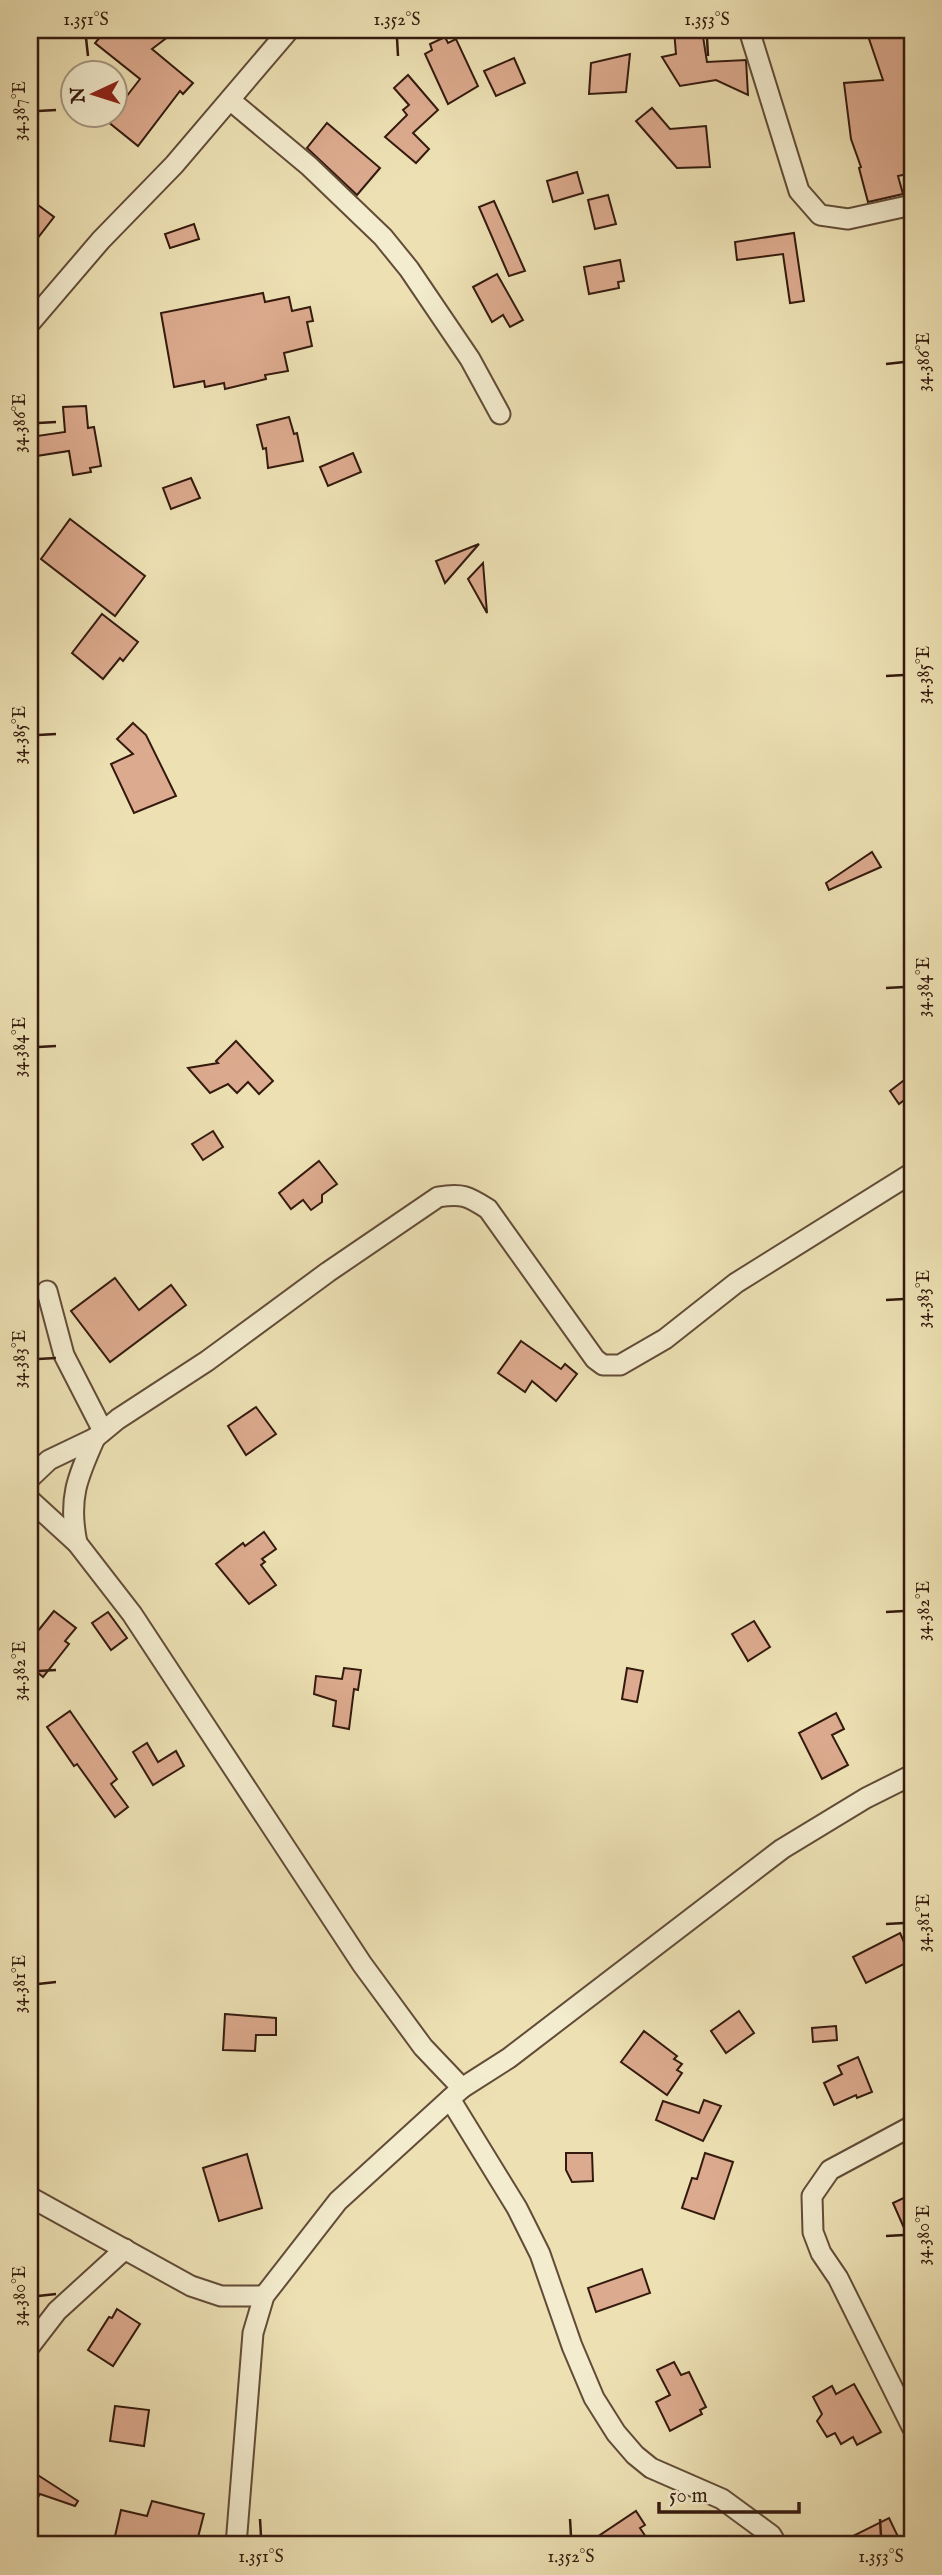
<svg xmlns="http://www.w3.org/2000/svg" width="942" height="2575" viewBox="0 0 942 2575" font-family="'IM FELL English',serif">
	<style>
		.building { fill: #dcaa8e; stroke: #341a0e; stroke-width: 2 }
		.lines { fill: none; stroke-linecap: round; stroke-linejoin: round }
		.minor-casing { stroke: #624c38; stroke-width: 23 }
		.minor { stroke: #f3ecce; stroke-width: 19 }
		.ticks { fill: none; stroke: #341a0e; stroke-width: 2.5 }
		.neatline { fill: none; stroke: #341a0e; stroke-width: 2.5 }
		.ticks-label { font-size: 18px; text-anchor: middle; fill: #341a0e }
	</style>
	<rect width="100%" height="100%" fill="#ede1b4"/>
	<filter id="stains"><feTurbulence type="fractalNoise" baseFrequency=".00286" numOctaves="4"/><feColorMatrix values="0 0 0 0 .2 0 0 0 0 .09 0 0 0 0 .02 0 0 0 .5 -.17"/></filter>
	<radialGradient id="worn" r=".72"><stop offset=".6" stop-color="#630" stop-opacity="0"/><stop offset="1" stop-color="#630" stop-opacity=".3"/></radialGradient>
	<g class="building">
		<path d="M106 30H177L152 49 193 83 183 94 180 91 138 146 107 121 111 116H116V110L140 79 95 43Z"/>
		<path d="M674 30H702L707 62 746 60 748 95 716 80 680 86 662 57 676 54Z"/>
		<path d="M866 30H904L912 53V173L898 176 903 194 868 202 859 168 861 167 851 139 844 83 883 80Z"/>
		<path d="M445 37 448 43 456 39 478 86 448 104 425 54 432 50 430 44Z"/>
		<path d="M630 54 626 92 589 94 591 63Z"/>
		<path d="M514 58 525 83 496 96 484 71Z"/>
		<path d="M408 75 438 110 413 133 429 149 416 163 385 137 407 115 403 110 409 105 394 88Z"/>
		<path d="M652 108 670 129 706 126 710 167 677 168 636 121Z"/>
		<path d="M327 123 380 168 357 195 307 148Z"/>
		<path d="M577 172 583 193 553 202 547 181Z"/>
		<path d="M608 195 616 224 595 229 588 200Z"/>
		<path d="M30 199 54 217 30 248Z"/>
		<path d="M494 201 525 271 509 276 479 207Z"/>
		<path d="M194 224 199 239 170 248 165 234Z"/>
		<path d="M794 233 804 301 790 303 783 254 737 260 735 242Z"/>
		<path d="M620 260 624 281 618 282 619 288 589 294 584 267Z"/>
		<path d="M497 274 523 320 510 327 503 315 492 322 473 287Z"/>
		<path d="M263 293 265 302 289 297 292 311 310 307 313 321 307 322 312 346 284 353 288 371 265 375 266 379 225 389 224 383 205 387 204 381 174 387 161 313Z"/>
		<path d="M86 406 88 428 94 427 101 466 90 468 91 472 73 475 69 451 30 457V437L65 432 63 407Z"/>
		<path d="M289 417 294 434 297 433 303 461 268 468 266 448 263 449 257 425Z"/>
		<path d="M353 453 361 472 328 486 320 467Z"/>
		<path d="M191 478 200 498 171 509 163 488Z"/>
		<path d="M70 519 145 576 115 616 41 559Z"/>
		<path d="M479 544 445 583 436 561Z"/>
		<path d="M483 563 487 613 468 579Z"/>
		<path d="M102 614 138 642 123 661 120 658 103 679 72 653Z"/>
		<path d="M133 723 146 735 176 796 134 813 111 764 133 754 117 739Z"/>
		<path d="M872 852 881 867 829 890 826 883Z"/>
		<path d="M236 1041 273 1081 259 1094 248 1082 237 1093 228 1084 210 1093 188 1068 218 1063 216 1061Z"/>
		<path d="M912 1074V1094L899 1104 890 1091Z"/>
		<path d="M213 1131 223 1147 203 1160 192 1144Z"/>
		<path d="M319 1161 337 1184 322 1195V1202L311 1210 303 1200 291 1209 279 1193Z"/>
		<path d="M115 1278 139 1310 171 1285 186 1305 110 1362 71 1311Z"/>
		<path d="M521 1341 561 1369 565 1364 577 1374 556 1401 532 1381 525 1392 498 1373Z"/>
		<path d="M256 1407 276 1434 246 1455 228 1426Z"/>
		<path d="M264 1532 276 1549 262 1559 265 1562 261 1565 276 1585 249 1604 216 1564 243 1543 245 1546Z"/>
		<path d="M54 1611 76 1628 65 1641 69 1644 43 1677 30 1666V1647L36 1639 33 1637Z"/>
		<path d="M108 1612 127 1638 111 1650 92 1623Z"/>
		<path d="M754 1621 770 1647 748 1661 732 1634Z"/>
		<path d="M344 1668 361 1670 358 1690 354 1689 349 1729 333 1726 336 1701 314 1694 316 1676 342 1679Z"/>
		<path d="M627 1668 643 1671 637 1702 622 1699Z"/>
		<path d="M70 1711 117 1779 111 1784 128 1807 115 1817 77 1764 74 1766 47 1727Z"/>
		<path d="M836 1713 844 1729 832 1735 848 1765 822 1779 799 1733Z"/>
		<path d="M147 1743 158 1762 176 1751 184 1766 153 1785 133 1752Z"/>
		<path d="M900 1933 912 1960 866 1983 853 1957Z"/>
		<path d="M739 2011 754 2033 726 2053 711 2031Z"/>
		<path d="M225 2014 276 2018V2035H256L255 2051 223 2050Z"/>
		<path d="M836 2026 837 2040 813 2042 812 2028Z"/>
		<path d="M644 2031 677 2056 674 2059 682 2064 677 2070 682 2073 667 2095 621 2062Z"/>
		<path d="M858 2057 872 2092 857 2098 856 2095 834 2105 824 2083 842 2074 838 2066Z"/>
		<path d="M704 2100 721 2106 703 2141 656 2120 663 2101 699 2113Z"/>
		<path d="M566 2153H592L593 2181 572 2182 566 2170Z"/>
		<path d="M705 2153 733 2162 714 2219 682 2208 692 2178 697 2179Z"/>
		<path d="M247 2154 262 2208 219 2221 203 2168Z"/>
		<path d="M912 2194V2246L893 2203Z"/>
		<path d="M642 2269 650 2293 596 2312 588 2288Z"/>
		<path d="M117 2309 140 2324 113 2366 88 2350 109 2317 112 2318Z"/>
		<path d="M674 2362 681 2375 689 2372 706 2407 700 2410 702 2414 670 2431 656 2402 670 2395 657 2370Z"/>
		<path d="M854 2384 881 2432 857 2445 853 2437 841 2444 835 2433 827 2437 817 2421 822 2414 813 2397 832 2386 836 2394Z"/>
		<path d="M115 2406 149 2410 144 2446 110 2441Z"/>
		<path d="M30 2470 78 2501 75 2506 40 2494 30 2510Z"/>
		<path d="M152 2501 204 2514 196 2545H113L121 2510 147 2516Z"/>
		<path d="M636 2511 645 2525 640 2528 646 2537 642 2539 647 2545H628L624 2539 614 2545H585Z"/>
		<path d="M889 2518 902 2545H835Z"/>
	</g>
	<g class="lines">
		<g class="minor-casing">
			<g id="minor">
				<path d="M749 30 799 191 820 215 848 219 912 205"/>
				<path d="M230 100 309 166 383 237 409 269 470 359 500 414"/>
				<path d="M30 323 101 240 174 165 289 30"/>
				<path d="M47 1291 64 1355 103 1431"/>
				<path d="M30 1478 49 1460 95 1438 118 1419 207 1361 328 1272 438 1197C462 1193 468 1196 488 1209L595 1359 603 1365H620L665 1339 736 1283 912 1173"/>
				<path d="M30 1500 77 1543 132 1614 362 1964 423 2047 462 2088"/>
				<path d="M77 1543C68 1499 77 1478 95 1438"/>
				<path d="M450 2099 517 2208 540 2254 572 2346 594 2398 616 2433 635 2455 651 2468 722 2499 771 2535 777 2545"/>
				<path d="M912 2126 830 2170 812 2196 813 2232 821 2253 838 2278 912 2427"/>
				<path d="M30 2197 191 2286 221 2296H264"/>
				<path d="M30 2346 57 2311 125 2249"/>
				<path d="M236 2545 253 2333 264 2296 338 2201 462 2088 509 2058 782 1849 866 1798 912 1775"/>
			</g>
		</g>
		<use href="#minor" class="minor"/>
	</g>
	<path class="ticks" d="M86 38 88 56M397 38 398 56M707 38 708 56M38 111 56 110M886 364 904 362M38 423 56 422M886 676 904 675M38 735 56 734M886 988 904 987M38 1047 56 1046M886 1300 904 1299M38 1359 56 1358M886 1612 904 1611M38 1671 56 1670M886 1924 904 1923M38 1984 56 1982M886 2236 904 2235M38 2296 56 2294M260 2519 261 2536M570 2519 571 2536M880 2519 881 2536"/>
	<rect width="942" height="2575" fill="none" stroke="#ede1b4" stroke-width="77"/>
	<g transform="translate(94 94) rotate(266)"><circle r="33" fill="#f3ecce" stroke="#a79881" stroke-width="2"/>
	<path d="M0-5L12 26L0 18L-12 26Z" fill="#8f2418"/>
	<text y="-10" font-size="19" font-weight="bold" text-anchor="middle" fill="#341a0e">N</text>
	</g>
	<path d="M659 2502v10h140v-10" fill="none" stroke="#341a0e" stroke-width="3.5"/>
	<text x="669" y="2502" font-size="21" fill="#341a0e" stroke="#f3ecce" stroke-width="5" paint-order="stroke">50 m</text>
	<rect x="38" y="38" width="866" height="2498" class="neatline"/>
	<g class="ticks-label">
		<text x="86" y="25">1.351°S</text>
		<text x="397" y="25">1.352°S</text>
		<text x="707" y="25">1.353°S</text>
		<text transform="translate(19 111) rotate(-90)" y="6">34.387°E</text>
		<text transform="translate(923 362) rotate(-90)" y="6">34.386°E</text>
		<text transform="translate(19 423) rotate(-90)" y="6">34.386°E</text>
		<text transform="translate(923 675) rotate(-90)" y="6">34.385°E</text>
		<text transform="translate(19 735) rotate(-90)" y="6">34.385°E</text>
		<text transform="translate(923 987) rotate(-90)" y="6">34.384°E</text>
		<text transform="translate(19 1047) rotate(-90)" y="6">34.384°E</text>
		<text transform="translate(923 1299) rotate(-90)" y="6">34.383°E</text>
		<text transform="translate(19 1359) rotate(-90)" y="6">34.383°E</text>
		<text transform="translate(923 1611) rotate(-90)" y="6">34.382°E</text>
		<text transform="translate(19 1671) rotate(-90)" y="6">34.382°E</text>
		<text transform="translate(923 1923) rotate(-90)" y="6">34.381°E</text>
		<text transform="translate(19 1984) rotate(-90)" y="6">34.381°E</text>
		<text transform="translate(923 2235) rotate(-90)" y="6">34.380°E</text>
		<text transform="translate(19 2296) rotate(-90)" y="6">34.380°E</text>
		<text x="261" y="2562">1.351°S</text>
		<text x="571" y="2562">1.352°S</text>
		<text x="881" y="2562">1.353°S</text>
	</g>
	<rect width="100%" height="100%" filter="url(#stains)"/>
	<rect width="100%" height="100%" fill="url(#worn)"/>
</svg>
